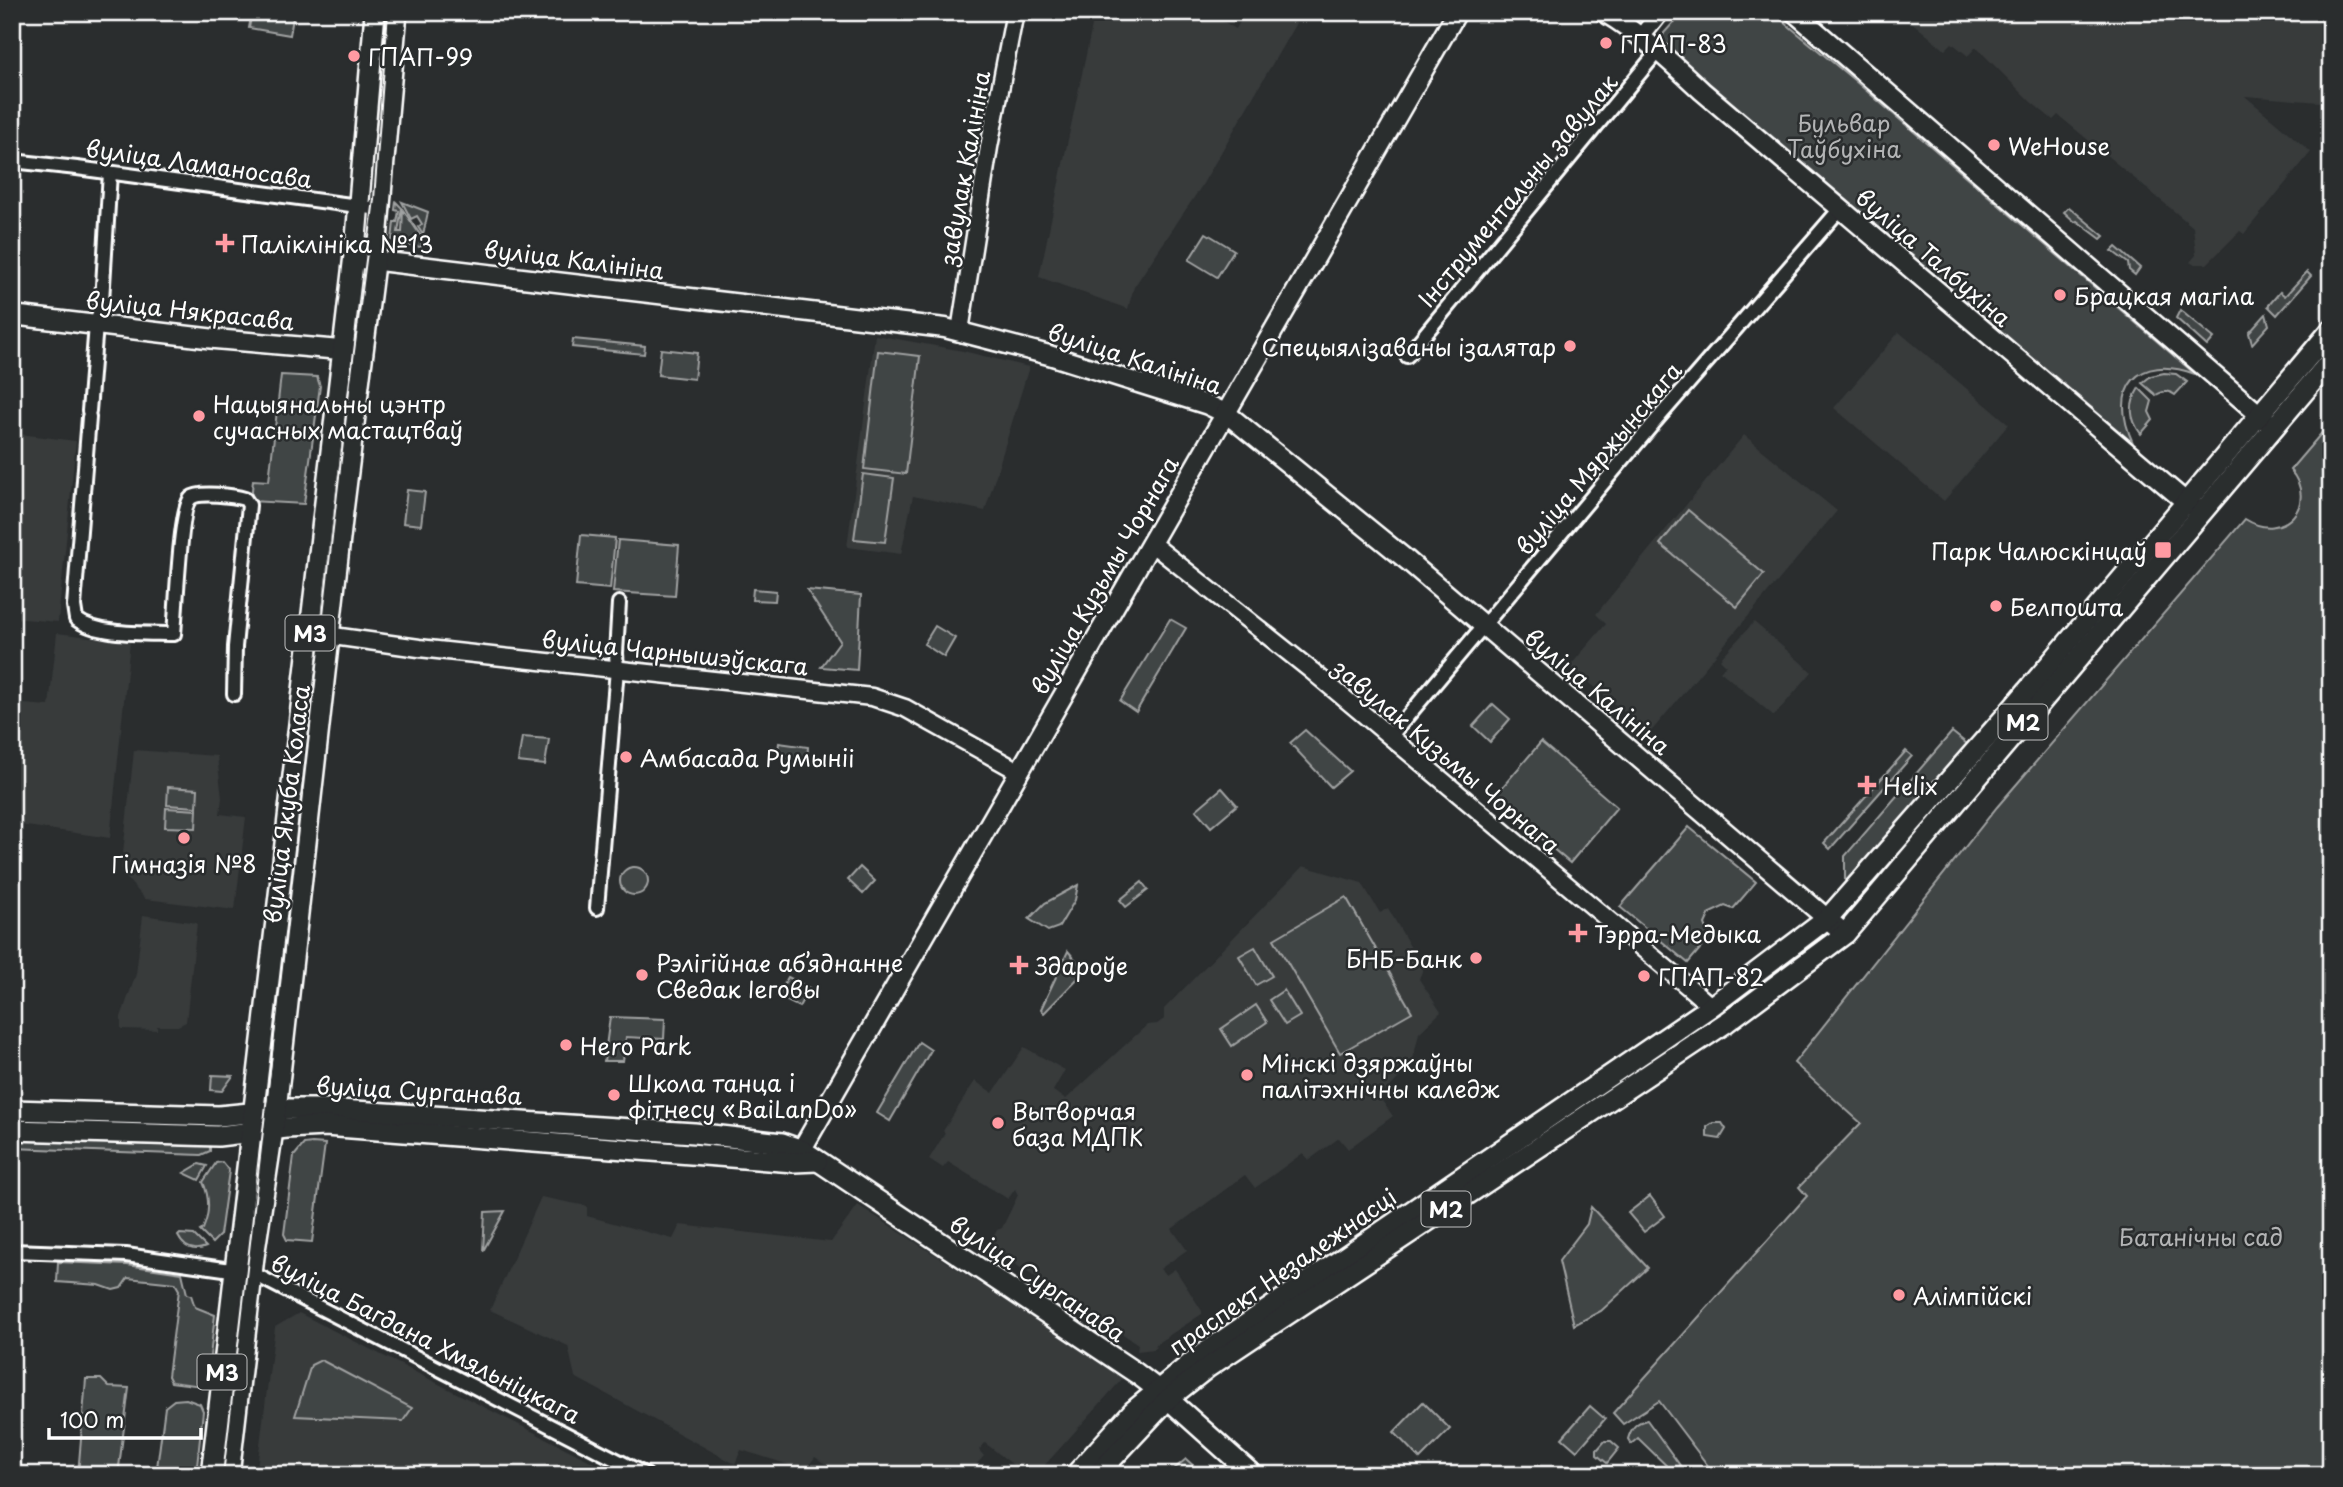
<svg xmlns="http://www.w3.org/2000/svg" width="2343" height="1487" viewBox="0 0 2343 1487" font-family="'Playpen Sans',sans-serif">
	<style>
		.built { fill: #373a3b }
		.green { fill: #414445; stroke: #a0a2a2; stroke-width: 2 }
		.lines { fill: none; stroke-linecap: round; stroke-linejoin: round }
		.minor-casing { stroke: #fff; stroke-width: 18 }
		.tertiary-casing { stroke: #fff; stroke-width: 21 }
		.secondary-casing { stroke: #fff; stroke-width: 23 }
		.primary-casing { stroke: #fff; stroke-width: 24 }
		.minor { stroke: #2a2d2e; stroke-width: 12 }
		.tertiary { stroke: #2a2d2e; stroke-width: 16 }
		.secondary { stroke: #2a2d2e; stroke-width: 18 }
		.primary { stroke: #2a2d2e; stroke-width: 19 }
		.tram { stroke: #fff; stroke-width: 2 }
		.poi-dot { fill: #ff9aa2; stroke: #2a2d2e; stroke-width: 2.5 }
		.labels { text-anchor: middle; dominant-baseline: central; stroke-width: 5; stroke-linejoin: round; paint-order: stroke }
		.shield { fill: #2a2d2e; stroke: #bfc0c0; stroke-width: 2 }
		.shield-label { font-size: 21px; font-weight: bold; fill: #fff }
		.poi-label { font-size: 23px; fill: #fff; stroke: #2a2d2e; text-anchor: start }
		.park-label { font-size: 23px; fill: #b3b4b5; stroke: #2a2d2e }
		.street-label { font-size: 23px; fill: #fff; stroke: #2a2d2e }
	</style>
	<rect width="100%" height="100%" fill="#2a2d2e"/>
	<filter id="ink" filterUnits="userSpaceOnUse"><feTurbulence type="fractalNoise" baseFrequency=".0143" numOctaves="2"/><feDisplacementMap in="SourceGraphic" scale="14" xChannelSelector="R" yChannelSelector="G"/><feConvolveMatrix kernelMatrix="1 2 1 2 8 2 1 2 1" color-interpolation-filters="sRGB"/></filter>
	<g filter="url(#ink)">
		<g class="built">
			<path d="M1095 12H1195L1196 15 1214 16 1236 29 1245 12H1273L1296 23 1201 187 1134 287 1128 309 1039 277Z"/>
			<path d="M1905 12H2306L2331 33V90L2320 102 2245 96 2311 152 2244 234 2240 231 2207 264H2193L2190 262 2196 255 2193 227 2058 115 2053 120 2031 102 1976 47 1968 56 1952 43 1945 50 1903 15Z"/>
			<path d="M1899 332 2009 424 1944 501 1834 408Z"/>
			<path d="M875 335 963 351 1029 367 985 511 913 496 901 554 847 547Z"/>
			<path d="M12 433 76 441 58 622 12 618Z"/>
			<path d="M1744 435 1837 511 1649 734 1570 666 1606 624 1596 614Z"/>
			<path d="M1754 622 1812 672 1774 716 1720 671 1726 665 1720 659Z"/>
			<path d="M57 633 130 642 110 838 12 824V703L49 706Z"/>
			<path d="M134 750 217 756 222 798 220 814 246 817 235 910 145 899 121 872Z"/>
			<path d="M1303 866 1362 883 1380 913 1388 908 1423 969 1419 979 1441 1012 1419 1033 1412 1064 1380 1098 1393 1116 1348 1149 1339 1138 1309 1160 1303 1153 1255 1188 1245 1175 1172 1229 1187 1250 1160 1269 1166 1275 1175 1269 1202 1311V1314L1156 1344 1155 1349 1137 1351 1138 1344 987 1246 997 1230 1002 1228 1018 1195 1015 1189 1008 1199 948 1162 943 1168 929 1159 945 1133 943 1131 975 1081 993 1093 1024 1047 1065 1070 1053 1091 1066 1099 1147 1025 1157 1024 1164 1019V1009Z"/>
			<path d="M143 915 197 923 186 1022 178 1026H157V1030L121 1029V1017L136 974Z"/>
			<path d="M541 1197 587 1206V1216L673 1239 680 1225 831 1242 858 1205 1124 1377 1036 1475H1026L985 1443 979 1450 984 1456 967 1475H841L815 1457 806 1470 741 1450 735 1464 575 1377 568 1346 490 1310Z"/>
			<path d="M299 1313 618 1475H256L275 1327Z"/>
		</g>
		<g class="green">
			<path d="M252 12H294L290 35 249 28Z"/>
			<path d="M1683 12H1772L1854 80 2195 374C2137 353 2108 388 2133 443L1663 44 1661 41 1664 33Z"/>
			<path d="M396 202 402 208 398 232H402L403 210 423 239 421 247 396 244 392 240 394 222H397L399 211 395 210Z"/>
			<path d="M402 202 428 212 423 235 418 227 422 224 417 216 411 219Z"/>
			<path d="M2069 207 2104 236 2101 239 2077 221 2075 222 2064 212Z"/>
			<path d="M1206 233 1234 250 1217 277 1189 260Z"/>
			<path d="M2116 247 2140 268 2135 275 2129 270 2128 263 2112 251Z"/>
			<path d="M2307 272 2311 276 2277 315 2268 306 2280 292 2285 296Z"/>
			<path d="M2180 310 2214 338 2207 346 2176 318Z"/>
			<path d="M2266 314 2269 325 2252 344 2249 333Z"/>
			<path d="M573 339 645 346 644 354 572 347Z"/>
			<path d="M661 349 697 353 694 379 658 375Z"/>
			<path d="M878 351 920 356 906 474 864 469Z"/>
			<path d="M2164 373 2176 374 2187 382 2175 395C2168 390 2163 391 2156 395L2142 383 2151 376Z"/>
			<path d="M281 375 317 377 320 386 304 504 251 501 253 480 269 481Z"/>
			<path d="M2139 388 2152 401 2149 412 2153 420 2141 434C2129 418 2129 404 2139 388Z"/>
			<path d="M2331 422V1475H1715L1659 1401 1623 1424 1613 1413 1807 1196 1799 1187 1861 1123 1794 1063 1997 807 2245 519C2284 544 2319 503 2290 470Z"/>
			<path d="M863 474 894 478 885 542 854 539Z"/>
			<path d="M407 490 425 492 421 525 403 523Z"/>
			<path d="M1688 510 1764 574 1737 607 1660 544Z"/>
			<path d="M581 535 615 538 610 589 576 586Z"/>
			<path d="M618 540 679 545 675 596 613 592Z"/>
			<path d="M753 589 776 591 775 601 752 600Z"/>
			<path d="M807 590 861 595 857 670 821 667 840 641Z"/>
			<path d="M1170 619 1186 628 1136 712 1120 701Z"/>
			<path d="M935 626 955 638 944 657 924 644Z"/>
			<path d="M1493 704 1510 719 1490 742 1473 726Z"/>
			<path d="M1305 730 1350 771 1331 787 1290 743Z"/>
			<path d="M1952 732 1967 744 1845 886V856Z"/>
			<path d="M522 737 549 739 545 765 518 762Z"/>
			<path d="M1541 742 1617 807 1570 863 1493 798Z"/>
			<path d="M779 743 808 747 807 760 777 757Z"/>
			<path d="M1906 751 1912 756 1830 849 1824 843Z"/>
			<path d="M168 787 198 789 197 807 167 805Z"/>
			<path d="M1222 788 1237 805 1211 827 1196 810Z"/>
			<path d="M166 808 197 810 196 828 165 827Z"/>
			<path d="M1689 827 1756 882 1733 909 1725 906 1710 913 1705 924 1710 937 1688 963 1620 907Z"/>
			<path d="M860 867 875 881 863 894 848 880Z"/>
			<circle cx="634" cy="881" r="14"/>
			<path d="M1142 882 1148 890 1126 907 1120 900Z"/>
			<path d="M1078 885 1075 900 1059 927 1048 931 1029 919 1045 903Z"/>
			<path d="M1346 897 1412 1012 1340 1053 1274 939Z"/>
			<path d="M1255 947 1272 976 1256 985 1239 956Z"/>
			<path d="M1068 951 1085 971 1044 1013 1041 1009Z"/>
			<path d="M788 977 809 988 799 1007 777 996Z"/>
			<path d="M1284 990 1300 1016 1285 1025 1269 1000Z"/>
			<path d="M1256 1005 1267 1022 1232 1046 1221 1029Z"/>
			<path d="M610 1017 665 1019 664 1039 626 1037 623 1061H604Z"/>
			<path d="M919 1042 931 1050 890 1121 877 1113Z"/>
			<path d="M212 1075 233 1076 222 1091 211 1090Z"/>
			<path d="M1713 1123H1722L1726 1129 1720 1139 1707 1137V1127Z"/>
			<path d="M12 1136 210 1143V1151L201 1155 12 1148Z"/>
			<path d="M312 1143 325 1144 312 1242 287 1240 284 1234 294 1156 304 1144Z"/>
			<path d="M222 1162 229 1171 220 1235 212 1243 200 1231 203 1229C210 1213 210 1198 203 1182L216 1163Z"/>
			<path d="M199 1164 207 1166 199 1180 184 1173Z"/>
			<path d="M1650 1196 1665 1216 1644 1232 1628 1213Z"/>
			<path d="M1591 1207 1648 1268 1601 1311 1574 1325 1559 1261 1587 1224Z"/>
			<path d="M505 1211 483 1251 485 1212Z"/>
			<path d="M180 1234 194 1235 206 1247C194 1252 184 1248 178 1236Z"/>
			<path d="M58 1262 127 1265 182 1273 187 1294 191 1295 195 1307 215 1315 207 1381 202 1386 171 1382 168 1376 179 1290 175 1283 128 1278 121 1288 113 1290 99 1285 57 1282Z"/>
			<path d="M321 1360 412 1408 403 1421 295 1416 311 1365Z"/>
			<path d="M86 1379H101L109 1387 129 1388 118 1475H78Z"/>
			<path d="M186 1399 200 1404 203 1411 196 1475H156L165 1407 174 1400Z"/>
			<path d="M1423 1402 1450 1429 1420 1459 1394 1432Z"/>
			<path d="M1590 1406 1605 1419 1577 1451 1562 1438Z"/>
			<path d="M1647 1420 1687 1475H1676L1638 1438 1631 1444 1628 1439C1631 1428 1636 1422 1647 1420Z"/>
			<path d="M1605 1441H1611L1619 1448 1607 1463 1597 1455V1450Z"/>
			<path d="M1186 1459 1196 1468 1190 1475H1167Z"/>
		</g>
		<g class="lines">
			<g class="minor-casing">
				<g id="minor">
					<path d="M12 161 77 168 380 209"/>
					<path d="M1407 356 1658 51"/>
					<path d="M89 411 96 325 102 301 110 173"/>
					<path d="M89 417 74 606 76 619C98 636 146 633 174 634 176 614 180 506 191 498 199 491 235 496 245 499L249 505 235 647 234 694"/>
					<path d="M1390 737 1653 424 1840 209"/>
					<path d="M597 908 617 669 616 653 619 603"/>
					<path d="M12 1251 126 1255 252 1273 646 1475"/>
				</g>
			</g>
			<g class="tertiary-casing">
				<g id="tertiary">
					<path d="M1641 37 1661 12"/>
					<path d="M960 331 989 147 1015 12"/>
					<path d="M1151 543 1312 671 1691 989 1707 1003 1709 1008"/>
					<path d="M319 634 419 648 872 697 905 708 1018 771"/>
				</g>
			</g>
			<g class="secondary-casing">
				<g id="secondary">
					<path d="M1604 12C1641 34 1671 62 1702 91L2187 503 2198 510"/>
					<path d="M1794 12 2269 423"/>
					<path d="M362 259 945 328 1049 355 1208 405 1227 414 1408 561 1845 934"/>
					<path d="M12 315 215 339 363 352"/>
					<path d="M795 1161 1457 12"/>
				</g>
			</g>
			<g class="primary-casing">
				<g id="primary">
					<path d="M12 1110 219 1116 289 1109H324L694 1133 782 1143 802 1150 1136 1373 1157 1389 1253 1475"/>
					<path d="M12 1130 218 1136 287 1128 325 1126 794 1162 817 1161"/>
					<path d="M211 1475 356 238 375 12"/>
					<path d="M229 1475 254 1257 276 1110 343 512 377 240 397 12"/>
					<path d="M1075 1475 1133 1411 1198 1357 1709 1008 1828 918 2011 710 2331 330"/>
					<path d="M1097 1475 1168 1399 1207 1368 1727 1022 1845 934 2331 360"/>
				</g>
			</g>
			<use href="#minor" class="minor"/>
			<use href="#tertiary" class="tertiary"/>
			<use href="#secondary" class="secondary"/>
			<use href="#primary" class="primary"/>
			<path class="tram" d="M223 1475 350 382 374 199 388 12"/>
		</g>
	</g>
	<g class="poi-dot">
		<circle cx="1606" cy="43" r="7"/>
		<circle cx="354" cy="56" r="7"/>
		<circle cx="1994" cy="145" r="7"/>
		<path d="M221.5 232.5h7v7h7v7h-7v7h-7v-7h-7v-7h7z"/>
		<circle cx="2060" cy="295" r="7"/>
		<circle cx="1570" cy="346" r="7"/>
		<circle cx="199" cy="416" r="7"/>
		<rect x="2154" y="541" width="18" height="18" rx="3.5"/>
		<circle cx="1996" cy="606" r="7"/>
		<circle cx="626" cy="757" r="7"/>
		<path d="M1863.5 774.5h7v7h7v7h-7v7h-7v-7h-7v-7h7z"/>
		<circle cx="184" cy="838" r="7"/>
		<path d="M1574.5 922.5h7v7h7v7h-7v7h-7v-7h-7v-7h7z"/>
		<circle cx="1476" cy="958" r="7"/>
		<path d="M1015.5 954.5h7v7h7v7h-7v7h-7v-7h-7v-7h7z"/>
		<circle cx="642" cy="975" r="7"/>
		<circle cx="1644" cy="976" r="7"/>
		<circle cx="566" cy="1045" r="7"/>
		<circle cx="1247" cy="1075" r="7"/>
		<circle cx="614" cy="1095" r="7"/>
		<circle cx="998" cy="1123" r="7"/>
		<circle cx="1899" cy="1295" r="7"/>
	</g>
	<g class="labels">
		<g class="shield">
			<rect x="285.5" y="615.5" width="49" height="35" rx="5"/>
			<rect x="1998.5" y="704.5" width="49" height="35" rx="5"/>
			<rect x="1421.5" y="1191.5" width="49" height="35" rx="5"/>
			<rect x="197.5" y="1354.5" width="49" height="35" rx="5"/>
		</g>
		<g class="shield-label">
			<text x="310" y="633">М3</text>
			<text x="2023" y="722">М2</text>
			<text x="1446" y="1209">М2</text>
			<text x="222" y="1372">М3</text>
		</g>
		<g class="poi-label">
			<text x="1620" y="43">ГПАП-83</text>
			<text x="368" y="56">ГПАП-99</text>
			<text x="2008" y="145">WeHouse</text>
			<text x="241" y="243">Паліклініка №13</text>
			<text x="2074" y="295">Брацкая магіла</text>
			<text x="1556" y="346" text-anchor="end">Спецыялізаваны ізалятар</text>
			<text x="213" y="403">Нацыянальны цэнтр<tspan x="213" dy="26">сучасных мастацтваў</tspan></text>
			<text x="2147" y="550" text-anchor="end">Парк Чалюскінцаў</text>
			<text x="2010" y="606">Белпошта</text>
			<text x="640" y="757">Амбасада Румыніі</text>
			<text x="1883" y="785">Helix</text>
			<text x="184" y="863" text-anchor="middle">Гімназія №8</text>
			<text x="1594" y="933">Тэрра-Медыка</text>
			<text x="1462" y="958" text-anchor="end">БНБ-Банк</text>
			<text x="656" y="962">Рэлігійнае абʼяднанне<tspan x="656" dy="26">Сведак Іеговы</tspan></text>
			<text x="1035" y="965">Здароўе</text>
			<text x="1658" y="976">ГПАП-82</text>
			<text x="580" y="1045">Hero Park</text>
			<text x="1261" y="1062">Мінскі дзяржаўны<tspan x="1261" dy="26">палітэхнічны каледж</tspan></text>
			<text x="628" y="1082">Школа танца і<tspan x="628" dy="26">фітнесу «BaiLanDo»</tspan></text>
			<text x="1012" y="1110">Вытворчая<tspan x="1012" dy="26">база МДПК</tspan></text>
			<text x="1913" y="1295">Алімпійскі</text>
		</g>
		<g class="park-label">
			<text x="1844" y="122">Бульвар<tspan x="1844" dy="26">Таўбухіна</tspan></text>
			<text x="2201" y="1236">Батанічны сад</text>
		</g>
		<g class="street-label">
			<text transform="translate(199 163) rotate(8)">вуліца Ламаносава</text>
			<text transform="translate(964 168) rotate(-80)">завулак Калініна</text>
			<text transform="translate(1517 190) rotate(-50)">Інструментальны завулак</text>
			<text transform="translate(1934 257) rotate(41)">вуліца Талбухіна</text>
			<text transform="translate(574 259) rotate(7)">вуліца Калініна</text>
			<text transform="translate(190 310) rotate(6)">вуліца Някрасава</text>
			<text transform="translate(1135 358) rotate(18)">вуліца Калініна</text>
			<text transform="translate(1598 458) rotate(-50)">вуліца Мяржынскага</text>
			<text transform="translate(1104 575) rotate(-60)">вуліца Кузьмы Чорнага</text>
			<text transform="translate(675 652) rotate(6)">вуліца Чарнышэўскага</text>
			<text transform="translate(1598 691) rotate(40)">вуліца Калініна</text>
			<text transform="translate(1447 756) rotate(40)">завулак Кузьмы Чорнага</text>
			<text transform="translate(286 804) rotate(-83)">вуліца Якуба Коласа</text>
			<text transform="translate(419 1090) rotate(3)">вуліца Сурганава</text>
			<text transform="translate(1282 1271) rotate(-35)">праспект Незалежнасці</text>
			<text transform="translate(1038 1278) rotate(34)">вуліца Сурганава</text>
			<text transform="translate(426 1338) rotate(27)">вуліца Багдана Хмяльніцкага</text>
		</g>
	</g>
	<rect width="2343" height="1487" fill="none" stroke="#2a2d2e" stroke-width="42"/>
	<rect x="21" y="21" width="2301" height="1445" fill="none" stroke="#fff" stroke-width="2.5" filter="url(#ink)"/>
	<path d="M49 1428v10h152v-10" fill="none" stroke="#ffffff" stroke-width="3.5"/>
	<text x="60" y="1428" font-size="21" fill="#ffffff" stroke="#2a2d2e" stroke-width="5" paint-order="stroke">100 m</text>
</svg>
